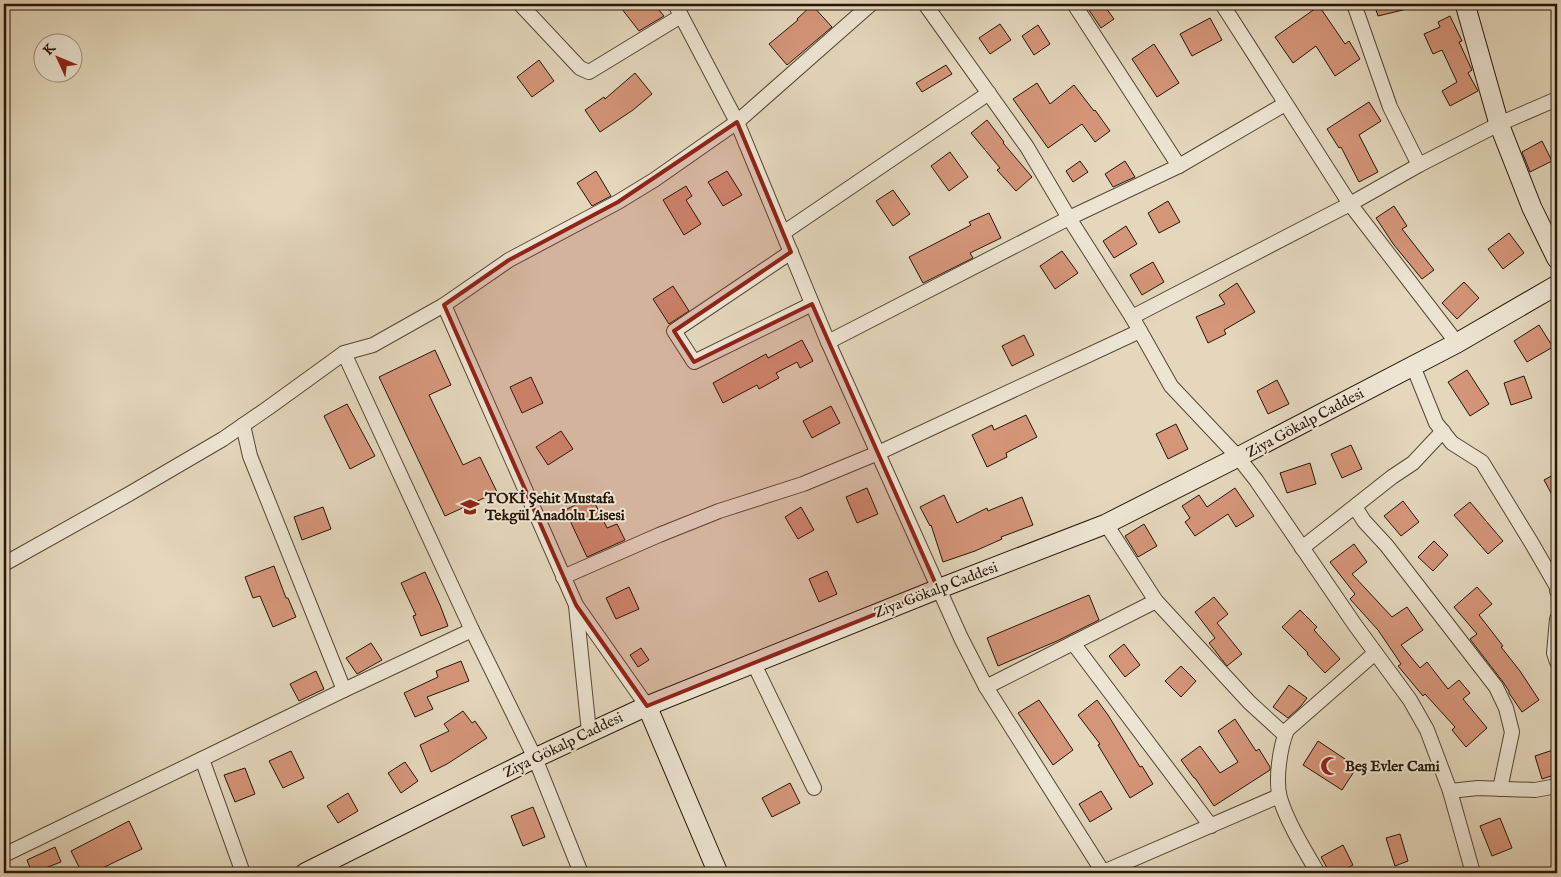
<svg xmlns="http://www.w3.org/2000/svg" width="1561" height="877" viewBox="0 0 1561 877" font-family="'IM FELL English',serif">
	<style>
		.building { fill: #d59579; stroke: #261506 }
		.lines { fill: none; stroke-linecap: round; stroke-linejoin: round }
		.street-casing { stroke: #564634; stroke-width: 16 }
		.secondary-casing { stroke: #261506; stroke-width: 21 }
		.street { stroke: #ede5d3; stroke-width: 14 }
		.secondary { stroke: #ede5d3; stroke-width: 19 }
		.marked { fill: #8f2418; fill-opacity: 0.2; stroke: #8f2418; stroke-width: 4; stroke-linejoin: round }
		.labels { text-anchor: middle; dominant-baseline: central; stroke-width: 4; stroke-linejoin: round; paint-order: stroke }
		.street-label { font-size: 15px; fill: #261506; stroke: #ede5d3 }
		.poi-label { font-size: 15px; font-weight: bold; fill: #261506; stroke: #ede5d3; text-anchor: start }
	</style>
	<rect width="100%" height="100%" fill="#e4d7bc"/>
	<filter id="stains"><feTurbulence type="fractalNoise" baseFrequency=".004" numOctaves="4"/><feColorMatrix values="0 0 0 0 .2 0 0 0 0 .09 0 0 0 0 .02 0 0 0 .5 -.17"/></filter>
	<radialGradient id="worn" r=".72"><stop offset=".6" stop-color="#630" stop-opacity="0"/><stop offset="1" stop-color="#630" stop-opacity=".3"/></radialGradient>
	<g class="building">
		<path d="M618 4H654L664 16 639 31Z"/>
		<path d="M1098 4H1103L1114 19 1101 28 1089 10Z"/>
		<path d="M1374 4H1410L1411 8 1378 16Z"/>
		<path d="M812 5 832 27 787 65 769 44 798 20 797 19Z"/>
		<path d="M1319 6 1345 44 1349 41 1360 59 1335 76 1316 46 1293 63 1275 37Z"/>
		<path d="M1450 16 1462 41 1459 42 1472 70 1468 73 1478 91 1450 106 1442 91 1457 82 1442 50 1433 54 1424 34 1440 27 1438 22Z"/>
		<path d="M1210 18 1222 40 1192 56 1180 34Z"/>
		<path d="M1000 24 1011 40 990 54 979 38Z"/>
		<path d="M1038 25 1050 44 1034 55 1022 36Z"/>
		<path d="M1154 44 1179 83 1157 97 1132 59Z"/>
		<path d="M539 60 554 81 532 97 517 77Z"/>
		<path d="M946 65 952 74 922 92 916 83Z"/>
		<path d="M635 73 652 94 633 110 600 132 585 110 604 97 605 99Z"/>
		<path d="M1037 83 1050 104 1074 85 1094 111 1095 110 1110 131 1095 142 1082 124 1048 148 1013 99Z"/>
		<path d="M1369 102 1381 121 1359 135 1378 172 1359 182 1341 147 1339 148 1327 129Z"/>
		<path d="M987 120 1004 142 1003 143 1032 177 1016 191 997 170 1000 168 971 133Z"/>
		<path d="M1542 141 1552 161 1530 172 1522 152Z"/>
		<path d="M950 152 968 177 949 191 931 166Z"/>
		<path d="M1080 161 1088 172 1073 182 1066 171Z"/>
		<path d="M1125 161 1135 177 1113 187 1105 174Z"/>
		<path d="M596 171 611 196 592 206 577 183Z"/>
		<path d="M727 171 742 195 723 206 708 182Z"/>
		<path d="M686 186 692 196 686 200 701 224 684 235 663 200Z"/>
		<path d="M893 190 910 214 893 226 876 201Z"/>
		<path d="M1168 201 1180 222 1159 233 1148 213Z"/>
		<path d="M1394 206 1407 226 1402 229 1434 270 1422 279 1394 245 1376 218Z"/>
		<path d="M989 213 1001 238 970 253 973 258 923 283 909 257 971 225 969 222Z"/>
		<path d="M1126 226 1137 244 1114 258 1103 241Z"/>
		<path d="M1509 233 1524 253 1503 269 1488 249Z"/>
		<path d="M1062 251 1078 273 1055 289 1040 266Z"/>
		<path d="M1153 262 1164 282 1142 295 1130 275Z"/>
		<path d="M1464 282 1479 298 1457 319 1442 303Z"/>
		<path d="M1237 283 1255 312 1224 330 1226 334 1208 343 1196 317 1225 304 1219 295Z"/>
		<path d="M673 286 689 311 669 324 653 299Z"/>
		<path d="M1539 325 1553 347 1527 362 1514 341Z"/>
		<path d="M1024 335 1034 355 1012 366 1002 346Z"/>
		<path d="M802 340 813 361 800 368 797 362 776 373 779 378 759 389 757 385 723 403 713 383 766 354 768 358Z"/>
		<path d="M435 350 451 385 429 395 463 465 480 457 497 492 445 516 379 377Z"/>
		<path d="M1467 370 1489 404 1470 416 1448 382Z"/>
		<path d="M1524 376 1532 398 1511 405 1504 383Z"/>
		<path d="M531 377 543 403 522 413 510 387Z"/>
		<path d="M1277 380 1289 404 1268 414 1257 391Z"/>
		<path d="M347 404 375 456 350 469 324 416Z"/>
		<path d="M831 406 840 423 812 438 803 421Z"/>
		<path d="M1026 415 1037 437 1006 453 1007 457 987 467 972 435 992 425 994 430Z"/>
		<path d="M1176 424 1188 449 1168 459 1156 434Z"/>
		<path d="M561 431 573 449 548 465 536 447Z"/>
		<path d="M1351 445 1362 469 1342 478 1331 454Z"/>
		<path d="M1310 463 1316 484 1287 493 1280 473Z"/>
		<path d="M1557 473V504L1544 480Z"/>
		<path d="M867 488 878 514 857 523 846 497Z"/>
		<path d="M1235 488 1254 516 1236 527 1228 514 1195 536 1185 522 1190 518 1182 506 1199 495 1207 507Z"/>
		<path d="M944 495 957 523 987 508 988 511 1022 497 1033 525 1001 537 1002 539 975 551 943 562 931 525 930 526 920 507Z"/>
		<path d="M592 497 607 528 617 524 625 540 587 557 565 510Z"/>
		<path d="M1403 501 1419 522 1401 536 1384 516Z"/>
		<path d="M1470 502 1503 541 1488 554 1454 515Z"/>
		<path d="M323 507 331 529 302 540 294 517Z"/>
		<path d="M801 507 814 530 798 539 785 517Z"/>
		<path d="M1144 524 1157 546 1138 557 1125 536Z"/>
		<path d="M1434 541 1448 555 1433 571 1418 557Z"/>
		<path d="M1354 544 1367 562 1352 574 1392 617 1407 607 1423 630 1401 645 1420 668 1427 662 1448 689 1459 680 1470 693 1463 699 1487 728 1466 747 1452 730 1455 727 1425 694 1423 696 1398 666 1401 664 1378 630 1350 599 1355 594 1330 562Z"/>
		<path d="M274 566 286 598H288L296 617 273 627 260 596 253 598 245 577Z"/>
		<path d="M827 571 837 594 819 602 809 579Z"/>
		<path d="M425 572 440 605 448 626 421 636 413 616 416 615 401 583Z"/>
		<path d="M629 587 639 609 616 619 606 598Z"/>
		<path d="M1477 587 1492 604 1479 615 1503 646 1501 647 1520 671 1539 700 1522 712 1509 693V691L1503 682 1470 639 1477 634 1454 607Z"/>
		<path d="M1089 595 1099 620 1057 641 998 666 987 638Z"/>
		<path d="M1214 597 1228 614 1217 623 1242 654 1227 666 1209 643 1215 638 1195 612Z"/>
		<path d="M1300 610 1317 627 1314 630 1340 659 1325 673 1307 654 1308 653 1282 627Z"/>
		<path d="M371 643 382 660 357 674 346 658Z"/>
		<path d="M1124 644 1140 665 1125 677 1109 656Z"/>
		<path d="M641 648 649 660 638 667 630 655Z"/>
		<path d="M461 661 469 681 427 697 433 709 415 717 404 693 438 677 436 671Z"/>
		<path d="M1181 666 1196 681 1181 697 1165 681Z"/>
		<path d="M316 671 324 689 299 701 290 684Z"/>
		<path d="M1289 685 1307 698 1301 706 1288 718 1273 707Z"/>
		<path d="M1039 700 1073 750 1053 765 1018 713Z"/>
		<path d="M1097 700 1108 715 1140 767 1142 766 1153 784 1130 798 1098 745 1100 744 1078 715Z"/>
		<path d="M463 711 472 723 475 721 487 738 447 764 431 772 420 745 449 731 444 724Z"/>
		<path d="M1235 719 1256 751 1259 749 1270 767V770L1214 806 1195 778H1194L1181 760 1200 746 1220 773 1238 762 1218 731Z"/>
		<path d="M1318 741 1357 767 1342 790 1303 765Z"/>
		<path d="M1553 750 1557 764V774L1542 779 1535 756Z"/>
		<path d="M291 751 304 778 283 788 269 761Z"/>
		<path d="M405 762 418 781 401 793 388 773Z"/>
		<path d="M245 768 255 794 235 802 224 775Z"/>
		<path d="M790 783 800 803 772 817 762 798Z"/>
		<path d="M1101 791 1112 809 1090 822 1079 804Z"/>
		<path d="M348 793 358 811 338 823 327 806Z"/>
		<path d="M533 807 545 837 523 846 511 816Z"/>
		<path d="M1500 818 1512 848 1492 856 1480 826Z"/>
		<path d="M129 821 142 849 92 873H82L71 851Z"/>
		<path d="M1400 834 1408 861 1395 866 1386 838Z"/>
		<path d="M1343 845 1353 865 1338 873H1330L1321 857Z"/>
		<path d="M55 847 61 862 32 873 27 860Z"/>
	</g>
	<g class="lines">
		<g class="street-casing">
			<g id="street">
				<path d="M520 4 580 68 589 72 681 16"/>
				<path d="M675 4 737 122 828 342 961 638 986 687 1103 872"/>
				<path d="M925 4 1027 147 1069 218 1132 317"/>
				<path d="M1074 4 1179 166"/>
				<path d="M1222 4 1350 204 1457 343"/>
				<path d="M1354 4 1390 107 1419 165"/>
				<path d="M783 233 989 93"/>
				<path d="M791 252 674 331 694 362 812 304"/>
				<path d="M444 305 576 605 647 706"/>
				<path d="M1140 331 1171 386 1238 457 1256 480 1355 625 1410 700 1427 730 1450 791 1473 873"/>
				<path d="M828 342 1069 218 1179 166 1285 104"/>
				<path d="M344 353 472 630 535 758 581 873"/>
				<path d="M1413 366 1436 423 1452 443 1482 462 1531 542 1557 587V591"/>
				<path d="M243 425 250 456 344 690"/>
				<path d="M1355 507 1364 521 1387 546 1496 687 1506 708 1512 732 1500 789"/>
				<path d="M1106 524 1156 601 1249 702 1285 735"/>
				<path d="M1302 548 1392 477 1413 463 1443 431"/>
				<path d="M4 564 129 494 223 439 268 408 344 353 373 345 444 305 509 260 618 202 654 180 737 122 871 4"/>
				<path d="M563 577 659 535 719 511 803 484 878 453 1140 331 1132 317 1350 204 1419 165 1499 124 1557 99"/>
				<path d="M576 606 589 732"/>
				<path d="M1557 619 1554 653 1557 662"/>
				<path d="M1073 643 1211 826"/>
				<path d="M753 662 814 788"/>
				<path d="M986 687 1156 601"/>
				<path d="M202 759 243 873"/>
				<path d="M1450 791 1478 788 1535 790 1557 786"/>
				<path d="M4 855 344 690 472 630"/>
				<path d="M1101 873 1279 796"/>
				<path d="M1318 873C1305 851 1287 822 1280 798 1275 780 1280 747 1287 730L1375 653"/>
			</g>
		</g>
		<g class="secondary-casing">
			<g id="secondary">
				<path d="M1465 4 1499 124 1532 208 1557 259"/>
				<path d="M647 706 718 873"/>
				<path d="M305 873 535 758 647 706 938 589 1106 524 1238 457 1457 343 1557 285"/>
			</g>
		</g>
		<use href="#street" class="street"/>
		<use href="#secondary" class="secondary"/>
	</g>
	<path class="marked" d="M737 122 791 252 674 331 694 362 812 304 938 589 647 706 576 605 444 305 509 260 618 202Z"/>
	<defs>
		<g id="school-bare" transform="scale(1.5)"><path d="M0-5L7-2L0 1L-7-2ZM-4 1L0 2.5L4 1V4Q0 6-4 4Z" fill="#8f2418" stroke="#ede5d3" stroke-width="2.5" paint-order="stroke"/></g>
		<g id="mosque-bare" transform="scale(1.5)"><path d="M3.5-4.9A6 6 0 1 0 3.5 4.9A5 5 0 1 1 3.5-4.9Z" fill="#8f2418" stroke="#ede5d3" stroke-width="2.5" paint-order="stroke"/></g>
	</defs>
	<g fill-rule="evenodd">
		<use href="#school-bare" x="470" y="507"/>
		<use href="#mosque-bare" x="1330" y="766"/>
	</g>
	<g class="labels">
		<g class="street-label">
			<text transform="translate(1305 423) rotate(-28)">Ziya Gökalp Caddesi</text>
			<text transform="translate(936 590) rotate(-21)">Ziya Gökalp Caddesi</text>
			<text transform="translate(563 745) rotate(-26)">Ziya Gökalp Caddesi</text>
		</g>
		<g class="poi-label">
			<text x="485" y="498">TOKİ Şehit Mustafa<tspan x="485" dy="17">Tekgül Anadolu Lisesi</tspan></text>
			<text x="1345" y="766">Beş Evler Cami</text>
		</g>
	</g>
	<rect width="1561" height="877" fill="none" stroke="#e4d7bc" stroke-width="20"/>
	<rect x="5" y="5" width="1551" height="867" fill="none" stroke="#261506" stroke-width="2.5"/>
	<rect x="10" y="10" width="1541" height="857" fill="none" stroke="#261506"/>
	<g transform="translate(58 58) rotate(314)"><circle r="24" fill="#ede5d3" stroke="#9d9281"/>
	<path d="M0-4L9 19L0 12L-9 19Z" fill="#8f2418"/>
	<text y="-8" font-size="14" font-weight="bold" text-anchor="middle" fill="#261506">K</text>
	</g>
	<rect width="100%" height="100%" filter="url(#stains)"/>
	<rect width="100%" height="100%" fill="url(#worn)"/>
</svg>
